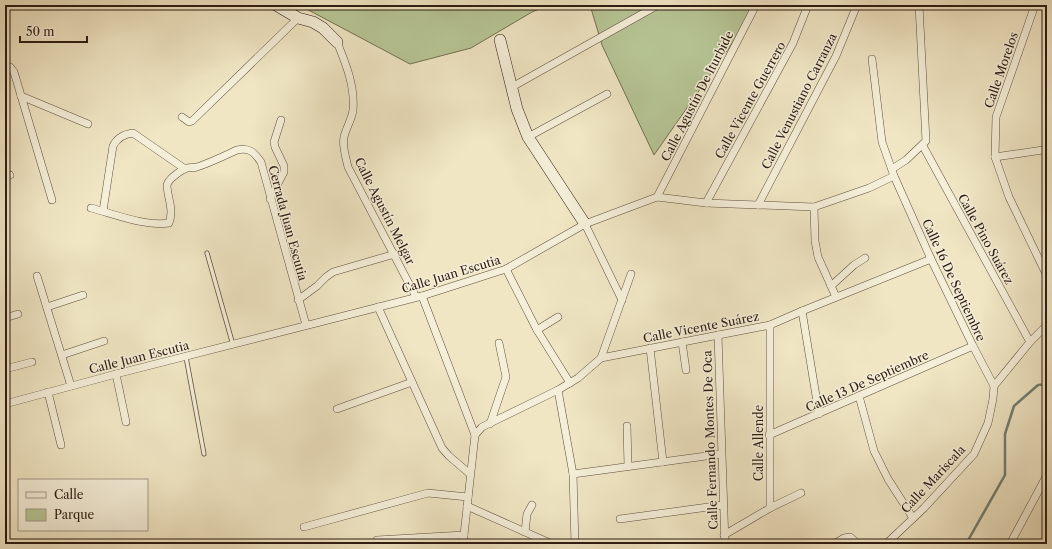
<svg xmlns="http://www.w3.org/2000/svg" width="1052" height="549" viewBox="0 0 1052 549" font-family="'Libre Caslon Text',serif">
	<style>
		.green { fill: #b7c696; stroke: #727054 }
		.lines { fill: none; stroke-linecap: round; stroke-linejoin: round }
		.stream { stroke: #6e7e73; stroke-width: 2.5 }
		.lane-casing { stroke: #5e4e3e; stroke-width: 5 }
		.street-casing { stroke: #5e4e3e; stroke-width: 8 }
		.secondary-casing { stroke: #2d1b12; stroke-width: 12 }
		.lane { stroke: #f5efd9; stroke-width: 3.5 }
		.street { stroke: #f5efd9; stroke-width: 7 }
		.secondary { stroke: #f5efd9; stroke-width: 11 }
		.labels { text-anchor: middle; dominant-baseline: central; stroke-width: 3; stroke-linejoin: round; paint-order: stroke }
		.street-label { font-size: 12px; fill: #2d1b12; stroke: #f5efd9 }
	</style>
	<rect width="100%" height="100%" fill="#f0e6c4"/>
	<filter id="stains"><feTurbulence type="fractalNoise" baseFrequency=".005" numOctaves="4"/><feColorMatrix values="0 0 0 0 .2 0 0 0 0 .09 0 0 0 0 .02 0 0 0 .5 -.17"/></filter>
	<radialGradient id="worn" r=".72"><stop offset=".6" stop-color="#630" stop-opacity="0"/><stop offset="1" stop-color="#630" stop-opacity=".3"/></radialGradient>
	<g class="green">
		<path d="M299 5H549L532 12 471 48 410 64Z"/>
		<path d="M590 5H759L654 155 602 45Z"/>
	</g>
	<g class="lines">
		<path class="stream" d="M966 544 1005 475V434L1014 406 1038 385 1047 384"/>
		<g class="lane-casing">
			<g id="lane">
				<path d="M207 253 233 345"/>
				<path d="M186 357 204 454"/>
			</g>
		</g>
		<g class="street-casing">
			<g id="street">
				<path d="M1035 5 996 117 995 157 1009 197 1047 276"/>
				<path d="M337 42C346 64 355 86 353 110 352 119 346 128 344 137 342 146 346 158 348 167L416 297"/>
				<path d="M872 59 882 142 894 176 931 259 973 346 994 386 993 399 988 423 974 454 924 508 886 544"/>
				<path d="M5 65 10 67 14 72 52 200"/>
				<path d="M512 87 658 5"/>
				<path d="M21 96 88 124"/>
				<path d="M182 117 189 122 192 121 298 18"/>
				<path d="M528 137 607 94"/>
				<path d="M923 146 1030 342"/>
				<path d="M995 157 1043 150 1047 148"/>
				<path d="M892 169 906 160 926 141 919 5"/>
				<path d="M5 177 10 175"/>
				<path d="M657 197 756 5"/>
				<path d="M270 199 284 172V166L275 147 274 142 281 120"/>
				<path d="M706 203 793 43 808 5"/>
				<path d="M758 205 836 56 857 5"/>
				<path d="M814 207 815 241 818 257 836 297"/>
				<path d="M91 208C114 214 146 227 169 223 174 210 168 199 167 186 167 180 179 172 184 169 188 167 193 168 197 167 210 163 224 156 237 150 249 147 254 152 261 162L306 325"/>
				<path d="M103 211 113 146C117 138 124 134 133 133L185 169"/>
				<path d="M585 224 622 300"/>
				<path d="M506 269 537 330 570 383"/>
				<path d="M37 276 71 386"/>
				<path d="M831 286 854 265 865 258"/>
				<path d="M422 296 475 435"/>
				<path d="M298 300 317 286 326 277 333 272 395 254"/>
				<path d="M47 307 83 295"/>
				<path d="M378 307 442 448 449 456 470 474"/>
				<path d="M802 311 819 414"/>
				<path d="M5 318 18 314"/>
				<path d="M537 330 558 317"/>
				<path d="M718 335 725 544"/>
				<path d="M682 342 686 370"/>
				<path d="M650 348 663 462"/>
				<path d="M62 355 104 341"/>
				<path d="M601 358 631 274"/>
				<path d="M5 369 32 362"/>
				<path d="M116 374 126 422"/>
				<path d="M994 386 1030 342 1047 325"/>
				<path d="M558 390 573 474 575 544"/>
				<path d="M48 392 61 445"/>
				<path d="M859 396 874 451 888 479 913 518"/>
				<path d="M5 404 116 374 422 296 506 269 585 224 657 197 706 203 814 207 869 188 894 176"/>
				<path d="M337 409 412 382"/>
				<path d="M490 424 506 377 499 343"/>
				<path d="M627 426 628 466"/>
				<path d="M769 435 973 346"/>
				<path d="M573 474 721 454"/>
				<path d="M467 506 552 544"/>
				<path d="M770 508V325"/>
				<path d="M620 519 723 505"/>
				<path d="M304 527 428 493 468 497"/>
				<path d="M525 532 527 514 532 505"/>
				<path d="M724 535 770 508 801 493"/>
				<path d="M377 540 464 535"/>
				<path d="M463 544 475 435 482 427 558 390 578 378 601 358 770 325 802 311 931 259"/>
				<path d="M834 544 844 538 850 537 858 544"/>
				<path d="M1010 544 1047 475"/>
			</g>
		</g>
		<g class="secondary-casing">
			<g id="secondary">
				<path d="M276 5 298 18 313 22 323 28 337 42"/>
				<path d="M500 40 517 109 528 137 585 224"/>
			</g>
		</g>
		<use href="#lane" class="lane"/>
		<use href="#street" class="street"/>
		<use href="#secondary" class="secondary"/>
	</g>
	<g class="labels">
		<g class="street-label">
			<text transform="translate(1001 70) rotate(-71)">Calle Morelos</text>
			<text transform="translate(697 96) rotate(-63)">Calle Agustín De Iturbide</text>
			<text transform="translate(750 100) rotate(-61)">Calle Vicente Guerrero</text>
			<text transform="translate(799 101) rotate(-63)">Calle Venustiano Carranza</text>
			<text transform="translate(385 211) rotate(63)">Calle Agustín Melgar</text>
			<text transform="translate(288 223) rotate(75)">Cerrada Juan Escutia</text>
			<text transform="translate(986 239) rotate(61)">Calle Pino Suárez</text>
			<text transform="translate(451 274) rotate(-17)">Calle Juan Escutia</text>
			<text transform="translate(954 280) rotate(65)">Calle 16 De Septiembre</text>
			<text transform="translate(701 327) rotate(-11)">Calle Vicente Suárez</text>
			<text transform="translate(139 357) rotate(-14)">Calle Juan Escutia</text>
			<text transform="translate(867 381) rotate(-24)">Calle 13 De Septiembre</text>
			<text transform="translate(710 440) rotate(-92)">Calle Fernando Montes De Oca</text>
			<text transform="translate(758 443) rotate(-90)">Calle Allende</text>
			<text transform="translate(933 479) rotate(-47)">Calle Mariscala</text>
		</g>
	</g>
	<rect width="1052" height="549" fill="none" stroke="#f0e6c4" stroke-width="20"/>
	<rect x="6" y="6" width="1040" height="537" fill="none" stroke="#2d1b12" stroke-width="2"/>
	<rect x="10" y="10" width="1032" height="529" fill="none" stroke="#2d1b12"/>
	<rect x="18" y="479" width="130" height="52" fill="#f5efd9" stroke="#a59a89"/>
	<rect x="26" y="492" width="20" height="6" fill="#f5efd9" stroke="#a59a89"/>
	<text x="54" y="499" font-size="12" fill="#2d1b12">Calle</text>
	<rect x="26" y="509" width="20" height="12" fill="#b7c696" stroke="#a59a89"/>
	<text x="54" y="519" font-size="12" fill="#2d1b12">Parque</text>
	<path d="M20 36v6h67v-6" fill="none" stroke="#2d1b12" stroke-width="2"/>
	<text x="26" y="36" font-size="12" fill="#2d1b12" stroke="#f5efd9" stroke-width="3" paint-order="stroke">50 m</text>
	<rect width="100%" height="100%" filter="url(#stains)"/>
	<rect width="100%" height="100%" fill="url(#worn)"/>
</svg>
